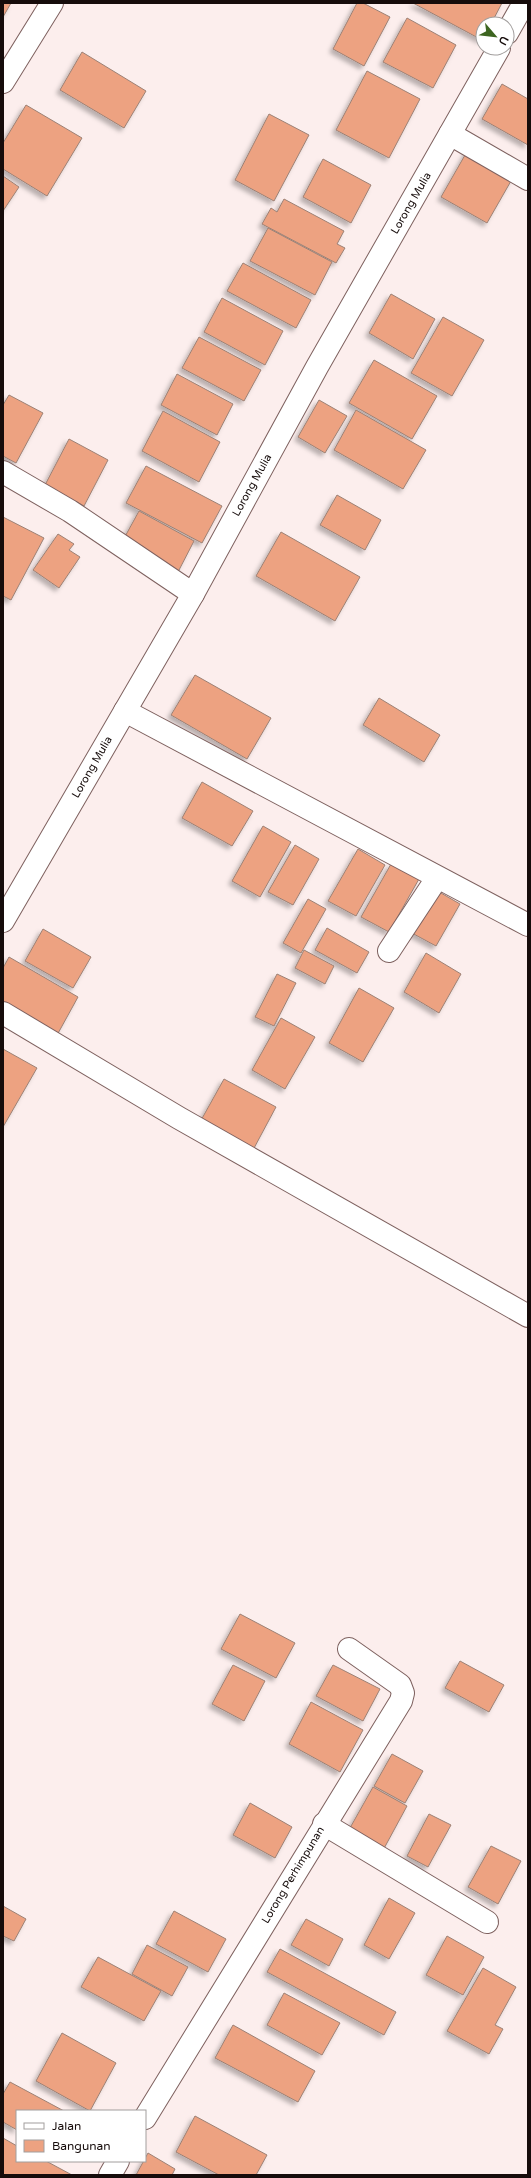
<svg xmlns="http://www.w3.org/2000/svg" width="531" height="2178" viewBox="0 0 531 2178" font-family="'Varela Round',sans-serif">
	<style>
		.building { fill: #eda281; stroke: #9c8175; filter: url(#shadow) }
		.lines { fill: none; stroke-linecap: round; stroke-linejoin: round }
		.street-casing { stroke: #7e615f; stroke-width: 24 }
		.street { stroke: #fff; stroke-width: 22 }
		.labels { text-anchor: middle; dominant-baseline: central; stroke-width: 4; stroke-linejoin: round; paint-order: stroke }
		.street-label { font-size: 11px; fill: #160c0b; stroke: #fff }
	</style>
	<defs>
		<filter id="shadow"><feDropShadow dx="-3.5" dy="3.5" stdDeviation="2" flood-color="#0004"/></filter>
	</defs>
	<rect width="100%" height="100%" fill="#fceeed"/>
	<g class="building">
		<path d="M3 3H11L3 17Z"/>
		<path d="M357 3H363L390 17 364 66 333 49Z"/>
		<path d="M413 3H502L491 24H483L482 40Z"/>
		<path d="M407 18 456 45 433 88 383 62Z"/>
		<path d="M82 52 146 91 124 128 60 90Z"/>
		<path d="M367 71 420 99 389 158 336 130Z"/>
		<path d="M502 84 528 99V145L482 119Z"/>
		<path d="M26 105 82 138 47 196 3 169V143Z"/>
		<path d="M269 114 309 135 274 201 235 180Z"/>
		<path d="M469 148 515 174 487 223 441 197Z"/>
		<path d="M323 159 371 185 351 223 303 197Z"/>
		<path d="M3 176 19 187 3 211Z"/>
		<path d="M284 199 344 231 337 244 345 248 336 263 262 224 271 208 277 212Z"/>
		<path d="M268 228 332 262 315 295 250 261Z"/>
		<path d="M243 263 311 300 296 328 227 291Z"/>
		<path d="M391 294 435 319 413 359 369 333Z"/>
		<path d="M222 298 283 331 265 365 204 332Z"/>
		<path d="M443 317 484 340 452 396 411 373Z"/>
		<path d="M199 337 261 370 244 401 182 368Z"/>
		<path d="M374 360 437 396 412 439 349 403Z"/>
		<path d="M177 374 233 404 217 435 161 405Z"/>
		<path d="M9 395 43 413 16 463 3 456V405Z"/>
		<path d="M319 400 347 416 325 453 298 437Z"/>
		<path d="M356 410 426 450 403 489 334 450Z"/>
		<path d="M163 411 220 442 199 482 142 451Z"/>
		<path d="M69 439 108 460 84 506 45 485Z"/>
		<path d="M146 466 222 506 202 543 126 503Z"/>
		<path d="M337 495 381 520 365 550 320 525Z"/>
		<path d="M139 511 194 541 178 572 122 542Z"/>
		<path d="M3 517 44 538 11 600 3 596Z"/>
		<path d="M281 532 360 577 335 621 256 576Z"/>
		<path d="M58 534 74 544 69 550 80 557 59 588 33 570Z"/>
		<path d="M195 675 271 718 247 759 171 715Z"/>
		<path d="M379 698 440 735 424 762 363 725Z"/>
		<path d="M202 782 253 811 232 846 182 818Z"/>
		<path d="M263 826 291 842 260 897 232 881Z"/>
		<path d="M295 845 319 859 293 905 268 892Z"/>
		<path d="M358 849 385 865 356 916 328 901Z"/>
		<path d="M391 864 419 879 389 932 361 917Z"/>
		<path d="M434 889 460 904 436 946 410 932Z"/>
		<path d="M308 899 326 909 301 953 283 943Z"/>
		<path d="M327 928 369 952 357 973 315 950Z"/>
		<path d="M43 929 91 957 73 988 25 961Z"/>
		<path d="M304 950 334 966 325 984 295 968Z"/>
		<path d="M426 953 461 974 439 1013 404 992Z"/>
		<path d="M9 957 78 997 56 1037 3 1008V968Z"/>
		<path d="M277 974 296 983 274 1026 255 1017Z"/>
		<path d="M359 988 394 1008 363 1062 329 1043Z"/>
		<path d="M281 1018 315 1037 285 1089 252 1070Z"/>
		<path d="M3 1049 37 1068 3 1127Z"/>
		<path d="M224 1079 276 1107 253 1150 200 1122Z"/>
		<path d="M240 1614 295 1643 276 1678 221 1649Z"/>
		<path d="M460 1661 504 1685 489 1712 445 1688Z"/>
		<path d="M233 1665 265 1681 244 1721 212 1704Z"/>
		<path d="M333 1665 380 1689 363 1721 316 1696Z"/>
		<path d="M311 1702 363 1730 340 1772 289 1744Z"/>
		<path d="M392 1754 423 1771 405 1803 374 1786Z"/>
		<path d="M373 1787 407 1806 381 1854 346 1835Z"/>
		<path d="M250 1803 292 1827 275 1858 233 1835Z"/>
		<path d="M429 1814 451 1825 428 1867 407 1856Z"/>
		<path d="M491 1846 521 1861 498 1904 468 1887Z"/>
		<path d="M389 1898 415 1913 389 1959 364 1945Z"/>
		<path d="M3 1906 26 1919 14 1941 3 1936Z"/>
		<path d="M174 1911 226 1939 208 1972 156 1944Z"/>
		<path d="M306 1919 343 1939 329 1966 291 1945Z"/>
		<path d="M447 1936 484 1957 463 1995 426 1975Z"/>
		<path d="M147 1945 188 1967 172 1996 132 1974Z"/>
		<path d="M280 1949 396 2012 384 2035 267 1972Z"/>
		<path d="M98 1957 161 1991 144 2021 81 1987Z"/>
		<path d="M483 1968 516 1987 495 2025 503 2029 489 2054 447 2031Z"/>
		<path d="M284 1993 340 2023 322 2055 267 2025Z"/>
		<path d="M233 2025 315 2071 298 2102 215 2058Z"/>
		<path d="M62 2033 116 2063 90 2111 36 2081Z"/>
		<path d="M10 2082 64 2111H17V2130L3 2122V2094Z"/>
		<path d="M195 2116 267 2155 256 2175H219L176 2152Z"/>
		<path d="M3 2138 17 2146V2161H46L72 2175H3Z"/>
		<path d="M148 2153 175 2169 172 2175H136Z"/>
	</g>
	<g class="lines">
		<g class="street-casing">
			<g id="street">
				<path d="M507 33 524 3"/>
				<path d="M3 82 52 3"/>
				<path d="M450 134 528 179"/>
				<path d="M3 472 70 511 193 594"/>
				<path d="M125 711 528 925"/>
				<path d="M3 921 193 594 317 367 499 48"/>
				<path d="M389 951 437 878"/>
				<path d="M3 1013 179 1118 528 1316"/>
				<path d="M324 1824 487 1922"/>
				<path d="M145 2118 401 1701 403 1693 400 1685 349 1649"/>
				<path d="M110 2175 118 2161"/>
			</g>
		</g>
		<use href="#street" class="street"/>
	</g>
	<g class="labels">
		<g class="street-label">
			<text transform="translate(411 203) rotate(-60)">Lorong Mulia</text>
			<text transform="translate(252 485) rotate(-61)">Lorong Mulia</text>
			<text transform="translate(92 767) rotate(-60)">Lorong Mulia</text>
			<text transform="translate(293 1875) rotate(-59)">Lorong Perhimpunan</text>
		</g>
	</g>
	<rect width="531" height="2178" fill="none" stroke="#160c0b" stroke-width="8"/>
	<rect x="16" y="2110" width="130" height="52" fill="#ffffff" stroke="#a29e9d"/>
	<rect x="24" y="2123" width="20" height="6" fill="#ffffff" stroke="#a29e9d"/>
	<text x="52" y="2130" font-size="12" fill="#160c0b">Jalan</text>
	<rect x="24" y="2140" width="20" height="12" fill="#eda281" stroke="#a29e9d"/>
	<text x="52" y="2150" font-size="12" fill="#160c0b">Bangunan</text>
	<g transform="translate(495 36) rotate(118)"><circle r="19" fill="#ffffff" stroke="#a29e9d"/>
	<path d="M0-3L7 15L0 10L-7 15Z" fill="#3d6520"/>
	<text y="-6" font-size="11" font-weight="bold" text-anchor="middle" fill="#160c0b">U</text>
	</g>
</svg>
